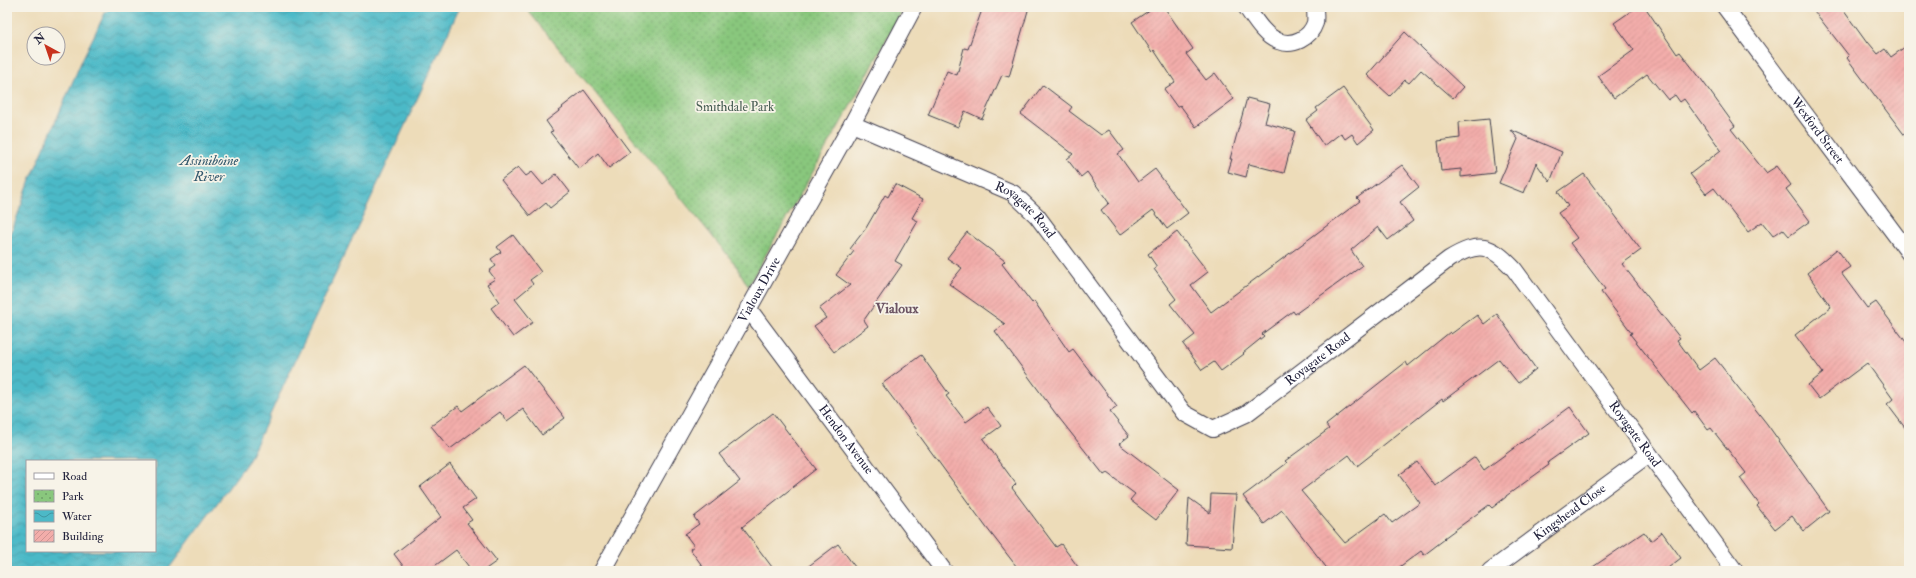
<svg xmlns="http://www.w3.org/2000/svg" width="1916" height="578" viewBox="0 0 1916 578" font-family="'IM FELL Double Pica',serif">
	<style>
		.park { fill: url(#park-dots); stroke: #56745c }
		.water { fill: url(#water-waves); stroke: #376e81; fill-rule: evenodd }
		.building { fill: url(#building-hatch) }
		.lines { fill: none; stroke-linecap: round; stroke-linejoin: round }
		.minor-casing { stroke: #403e4e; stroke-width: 18 }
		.minor { stroke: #fff; stroke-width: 16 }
		.labels { text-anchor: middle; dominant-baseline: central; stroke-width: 3.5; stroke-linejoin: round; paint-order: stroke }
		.park-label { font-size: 13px; fill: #465c52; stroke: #f7f3e8 }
		.street-label { font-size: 13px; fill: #22223b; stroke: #f7f3e8 }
		.water-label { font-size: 14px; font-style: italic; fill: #31576c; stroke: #f7f3e8 }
		.neighbourhood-label { font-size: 14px; font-weight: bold; fill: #6b5362; stroke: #f7f3e8 }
	</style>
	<defs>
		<pattern id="park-dots" width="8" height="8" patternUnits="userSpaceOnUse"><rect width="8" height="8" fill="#89c77d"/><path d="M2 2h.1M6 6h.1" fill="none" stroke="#70a168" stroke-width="1.8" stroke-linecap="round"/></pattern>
		<pattern id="water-waves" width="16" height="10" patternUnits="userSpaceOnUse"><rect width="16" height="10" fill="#4cb9c7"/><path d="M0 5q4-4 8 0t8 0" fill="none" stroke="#3f96a3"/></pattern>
		<pattern id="building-hatch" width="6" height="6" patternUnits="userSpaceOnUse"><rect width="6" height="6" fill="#f3adaa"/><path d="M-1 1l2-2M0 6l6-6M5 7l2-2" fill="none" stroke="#d09593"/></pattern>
	</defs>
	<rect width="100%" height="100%" fill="#f7f3e8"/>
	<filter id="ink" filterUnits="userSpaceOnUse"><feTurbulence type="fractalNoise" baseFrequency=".025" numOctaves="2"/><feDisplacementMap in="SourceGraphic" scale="8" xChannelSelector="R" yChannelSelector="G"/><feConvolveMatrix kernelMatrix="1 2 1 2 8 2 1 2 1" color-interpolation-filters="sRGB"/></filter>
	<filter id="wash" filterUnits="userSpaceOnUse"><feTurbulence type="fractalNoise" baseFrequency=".012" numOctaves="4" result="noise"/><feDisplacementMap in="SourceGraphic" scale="16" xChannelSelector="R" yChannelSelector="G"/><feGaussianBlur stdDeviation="0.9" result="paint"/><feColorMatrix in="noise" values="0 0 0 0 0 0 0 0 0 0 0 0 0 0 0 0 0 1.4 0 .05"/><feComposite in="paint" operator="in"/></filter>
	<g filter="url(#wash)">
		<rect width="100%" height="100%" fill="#eddcb9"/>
		<path class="park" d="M525 7H904L856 96 748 286 735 264Z"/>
		<path class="water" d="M111 7H460L249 460 167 571H7V245L29 183 82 60 105 13ZM27 461H155V551H27Z"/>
		<g id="blocks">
			<g class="building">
				<path d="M983 7H1029L1009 77 1002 75 982 119 965 111 958 127 928 115 947 71 957 75 964 48 968 49Z"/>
				<path d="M1154 7H1164L1193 49 1186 54 1206 80 1215 73 1234 99 1196 127 1180 105 1177 107 1164 89 1175 82 1154 50 1152 52 1132 22Z"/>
				<path d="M1637 7H1645L1677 54 1680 52 1701 79 1735 126 1731 129 1766 173 1777 166 1791 185 1786 189 1810 221 1789 236 1783 229 1773 236 1762 222 1748 232 1714 188 1706 194 1690 174 1721 150 1684 99 1680 102 1675 95 1668 100 1647 74 1614 98 1598 76 1634 50 1614 23Z"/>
				<path d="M1811 7H1841L1867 43 1868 42 1878 54 1885 49 1891 57 1909 44V141L1858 73 1847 58 1849 56Z"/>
				<path d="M1405 32 1463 87 1453 98 1421 70 1409 83 1405 80 1390 96 1367 75Z"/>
				<path d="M1043 85 1072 107 1069 111 1101 135 1109 130 1124 150 1118 154 1138 182 1155 169 1188 213 1167 229 1153 210 1120 235 1101 210 1109 203 1087 172 1081 177 1067 159 1073 154 1021 114Z"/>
				<path d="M1343 88 1374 130 1358 143 1352 134 1345 139 1341 133 1324 146 1306 120 1318 111 1316 108Z"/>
				<path d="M584 90 630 152 609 168 598 153 579 169 550 132 553 131 546 121 563 108 562 107Z"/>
				<path d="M1247 98 1270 104 1265 123 1295 131 1284 173 1249 164 1246 177 1228 172 1232 159H1230Z"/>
				<path d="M1489 119 1495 173 1461 177V169L1441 171 1438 141 1460 138 1459 122Z"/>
				<path d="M1511 130 1562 152 1550 182 1536 163 1524 193 1499 183 1518 139Z"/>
				<path d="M1402 165 1419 187 1400 202 1413 221 1388 240 1378 227 1351 250 1362 266 1295 314 1293 311 1262 334 1264 336 1243 353 1244 354 1221 371 1214 362 1202 370 1183 344 1195 335 1170 304 1176 299 1154 269 1157 267 1148 254 1177 232 1208 272 1191 285 1211 312 1360 201 1357 198Z"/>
				<path d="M518 167 526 176 532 172 543 185 556 174 570 192 550 208 546 203 530 216 501 180Z"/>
				<path d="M1584 174 1641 250 1622 264 1680 338 1677 340 1699 370 1715 358 1767 424 1829 511 1804 531 1792 516 1775 529 1757 506 1759 504 1740 478 1746 473 1711 428 1708 430 1694 411 1692 413 1630 334 1632 333 1601 292 1605 289 1570 243 1577 238 1558 213 1568 206 1558 192Z"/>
				<path d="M895 184 923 199 912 218 918 221 895 261 902 265 864 320 868 326 834 352 814 326 826 318 819 309 850 285 836 275 854 251 850 249 866 228 885 195 888 197Z"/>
				<path d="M967 232 1005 261 1002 264 1032 303 1034 301 1069 352 1073 349 1117 407 1110 412 1129 436 1119 444 1179 490 1156 520 1130 500 1135 494 1107 473 1104 475 1056 414 995 331 1005 324 949 284 962 268 947 258Z"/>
				<path d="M513 235 541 272 530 280 533 284 515 299 533 322 513 337 491 308 499 302 487 284 495 279 489 271 496 266 491 259 501 252 497 247Z"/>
				<path d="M1837 249 1850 267 1841 273 1867 308 1876 302 1909 346V433L1887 404 1893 399 1867 363 1819 399 1808 385 1823 373 1795 335 1831 307 1807 273Z"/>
				<path d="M1497 314 1536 369 1518 383 1499 359 1443 401 1442 399 1357 466 1349 455 1301 491 1345 543 1385 514 1392 523 1420 503 1399 475 1417 462 1435 486 1475 457 1484 470 1570 407 1589 433 1548 462 1549 465 1506 496V497L1492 508 1489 505 1444 538 1445 539 1424 555 1421 551 1394 571H1329L1282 510 1264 524 1243 496 1287 463 1285 461 1329 429 1326 425 1406 362 1408 366 1450 332 1451 334 1477 315 1484 324Z"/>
				<path d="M921 355 949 394 946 396 966 422 987 407 1001 426 983 439 1016 484 1012 488 1056 547 1061 544 1081 571H1020L986 527 916 431 917 430 882 384Z"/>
				<path d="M524 365 565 418 542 435 523 409 507 421 500 412 450 449 431 426 458 406 462 411Z"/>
				<path d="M773 413 816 469 742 527 775 571H706L690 549 694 546 685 534 699 524 694 517 740 481 719 454Z"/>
				<path d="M450 464 476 499 463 508 472 520 467 523 497 561 483 571H472L456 550 428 571H407L394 554 441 517 420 487Z"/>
				<path d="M1211 494 1236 495 1232 548 1186 545 1189 498 1210 513Z"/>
				<path d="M1644 532 1651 541 1662 532 1681 558 1664 571H1587Z"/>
				<path d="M838 544 858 571H802Z"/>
			</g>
		</g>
	</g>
	<g filter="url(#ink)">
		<use href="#blocks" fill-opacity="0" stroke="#403e4e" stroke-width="1"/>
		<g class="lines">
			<g class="minor-casing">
				<g id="minor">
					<path d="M1246 7C1254 18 1264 36 1278 41 1293 47 1310 38 1315 23 1316 18 1315 12 1315 7"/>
					<path id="s1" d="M1725 7 1909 253"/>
					<path id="s2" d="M852 124 1013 193 1037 216 1184 413 1213 429 1246 414 1449 259C1479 241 1490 244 1514 269L1735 571"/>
					<path id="s3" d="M748 308 944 571"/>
					<path id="s4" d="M602 571 852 124 914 7"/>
					<path id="s5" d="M1490 571 1649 454"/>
				</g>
			</g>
			<use href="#minor" class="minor"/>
		</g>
	</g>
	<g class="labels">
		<g class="park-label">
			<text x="735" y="107">Smithdale Park</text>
		</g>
		<g class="street-label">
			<text stroke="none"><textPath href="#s1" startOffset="154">Wexford Street</textPath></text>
			<text stroke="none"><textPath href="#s2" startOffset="195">Royagate Road</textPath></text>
			<text stroke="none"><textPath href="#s4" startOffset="322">Vialoux Drive</textPath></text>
			<text stroke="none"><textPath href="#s2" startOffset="614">Royagate Road</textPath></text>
			<text stroke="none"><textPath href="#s2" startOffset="1058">Royagate Road</textPath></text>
			<text stroke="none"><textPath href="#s3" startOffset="164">Hendon Avenue</textPath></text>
			<text stroke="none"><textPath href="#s5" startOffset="99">Kingshead Close</textPath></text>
		</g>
		<g class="water-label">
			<text x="209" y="160">Assiniboine<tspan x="209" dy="16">River</tspan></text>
		</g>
		<g class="neighbourhood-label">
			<text x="897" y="308">Vialoux</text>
		</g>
	</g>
	<rect width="1916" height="578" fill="none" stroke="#f7f3e8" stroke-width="24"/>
	<rect x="26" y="460" width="130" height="92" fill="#f7f3e8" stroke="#a29fa3"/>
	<rect x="34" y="473" width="20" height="6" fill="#ffffff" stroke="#a29fa3"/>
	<text x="62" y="480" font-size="12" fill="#22223b">Road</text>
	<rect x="34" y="490" width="20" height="12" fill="url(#park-dots)" stroke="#a29fa3"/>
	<text x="62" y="500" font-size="12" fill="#22223b">Park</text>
	<rect x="34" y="510" width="20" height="12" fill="url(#water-waves)" stroke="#a29fa3"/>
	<text x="62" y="520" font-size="12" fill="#22223b">Water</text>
	<rect x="34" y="530" width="20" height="12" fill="url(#building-hatch)" stroke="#a29fa3"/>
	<text x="62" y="540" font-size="12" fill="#22223b">Building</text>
	<g transform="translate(46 46) rotate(320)"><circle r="19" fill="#f7f3e8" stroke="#a29fa3"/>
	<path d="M0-3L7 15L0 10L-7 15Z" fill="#c8321e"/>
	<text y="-6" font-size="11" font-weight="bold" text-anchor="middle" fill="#22223b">N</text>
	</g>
</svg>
